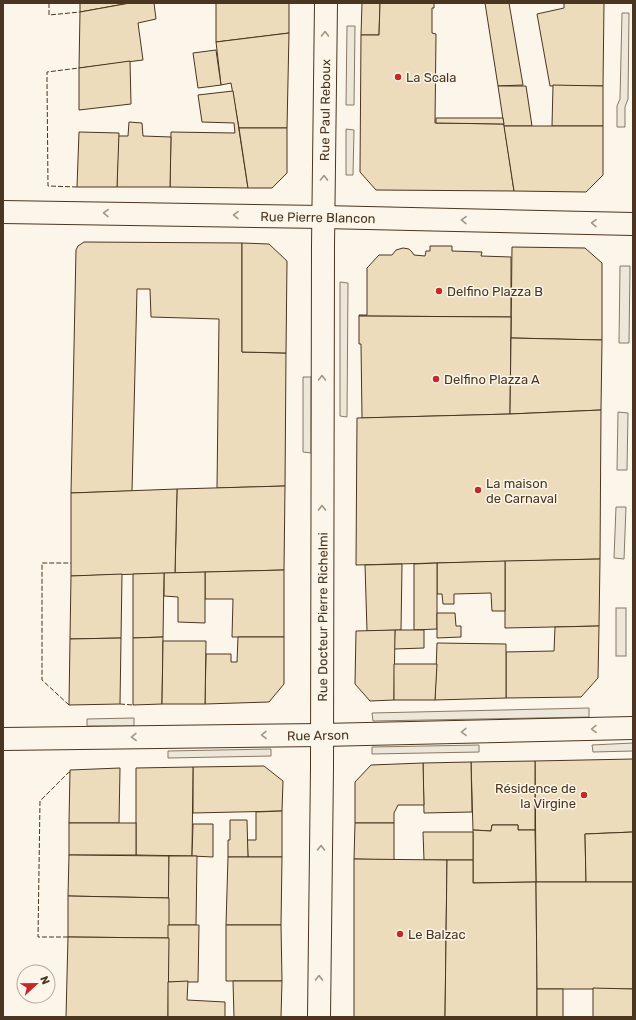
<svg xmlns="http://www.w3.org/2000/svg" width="636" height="1020" viewBox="0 0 636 1020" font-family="Rubik,sans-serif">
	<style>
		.parking { fill: #ede7d9; stroke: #887966 }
		.building { fill: #ecdcbc; stroke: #4a3520 }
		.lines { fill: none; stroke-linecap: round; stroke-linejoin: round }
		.minor-casing { stroke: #4a3520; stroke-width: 24 }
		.secondary-casing { stroke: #4a3520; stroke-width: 24 }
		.minor { stroke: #fbf6e9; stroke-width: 22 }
		.secondary { stroke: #fbf6e9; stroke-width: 22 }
		.fence { stroke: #4a3520; stroke-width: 1; stroke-dasharray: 5 2; stroke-linecap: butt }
		.oneway { stroke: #a29684 }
		.poi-dot { fill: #c62828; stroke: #fbf6e9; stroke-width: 1.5 }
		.labels { text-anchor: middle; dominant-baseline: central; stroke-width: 3; stroke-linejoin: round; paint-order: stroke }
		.poi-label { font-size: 13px; fill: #4a3520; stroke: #fbf6e9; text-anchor: start }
		.street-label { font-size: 13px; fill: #4a3520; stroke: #fbf6e9 }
	</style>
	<rect width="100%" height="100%" fill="#fbf6e9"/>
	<g class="parking">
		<path d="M622 13H629L628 99 625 107V127H617V106L620 99Z"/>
		<path d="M347 26H355L354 105H346Z"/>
		<path d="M346 129 354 130 353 175H346Z"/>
		<path d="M620 266H630L629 343H619Z"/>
		<path d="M340 282 348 283 347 417 340 416Z"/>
		<path d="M303 377H311V453L303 452Z"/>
		<path d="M618 412 628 413 627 470H617Z"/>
		<path d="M616 507H626L624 559 614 558Z"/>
		<rect x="616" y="608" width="10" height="48"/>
		<path d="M589 708V717L373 721 372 713Z"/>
		<path d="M134 718V726H87V719Z"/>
		<path d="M633 743V751L593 752 592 745Z"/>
		<path d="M479 745V752L372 754V747Z"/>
		<path d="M271 749V756L168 758V751Z"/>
	</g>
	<g class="building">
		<path d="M80 3H130L80 12Z"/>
		<path d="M130 3H154L156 19 138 23 143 60 79 68 80 12Z"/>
		<path d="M216 3H289V33L216 42Z"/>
		<path d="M362 3H380L379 35H361Z"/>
		<path d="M380 3H434V8H432V33L436 34 435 123 504 124 514 191 376 190 360 172 361 35H379Z"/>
		<path d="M485 3H509L523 85 498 86Z"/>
		<path d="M564 3H604L603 86H550L537 14 564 8Z"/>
		<path d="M289 33 287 128H239L231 83 221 85 216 42Z"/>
		<path d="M216 50 221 85 198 88 193 53Z"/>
		<path d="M130 61 131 104 79 110V68Z"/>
		<path d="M553 85 603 86V126H552Z"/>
		<path d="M498 86H526L532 126H504Z"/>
		<path d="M233 91 248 188 170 187 171 132 235 133 234 123 202 122 198 95Z"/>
		<path d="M436 118H503L504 124 436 123Z"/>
		<path d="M129 122 142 123 143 136 171 137 170 187H117L118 136H128Z"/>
		<path d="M504 126H603V175L586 192 514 191Z"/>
		<path d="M239 128H287V173L272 188H248Z"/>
		<path d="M79 132 119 133 117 187H77Z"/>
		<path d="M84 242 242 243V352L286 353 285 486 217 488 219 319 151 317 150 289H137L132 491 71 493 76 250 78 246Z"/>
		<path d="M242 243 269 244 287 261 286 353 242 352Z"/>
		<path d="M430 246H452V251L482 252 481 256 511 257V317L359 316V315H367V268L379 255H392L396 250 403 248 409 249 412 252 414 255 425 256 426 251H430Z"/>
		<path d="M512 247 585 248 602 263V340L511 338Z"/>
		<path d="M359 316 511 317 510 414 362 418 361 344H359Z"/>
		<path d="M511 338 602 340 601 410 510 414Z"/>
		<path d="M601 410 600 559 356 565 357 418 510 414Z"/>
		<path d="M285 486 284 570 175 573 177 489Z"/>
		<path d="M177 489 175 573 71 576V493Z"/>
		<path d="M600 559 599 626 505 628V561Z"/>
		<path d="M505 561V611H492L491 593 454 594V604H443L442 594H437V563Z"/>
		<path d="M437 563V629L414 630V564Z"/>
		<path d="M402 564 401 630 367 631 365 565Z"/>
		<path d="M284 570V637H232L233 599H205V572Z"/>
		<path d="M205 572V623L178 622V597L164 596V573Z"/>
		<path d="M164 573 163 637 133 638V574Z"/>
		<path d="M122 574 121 638 70 639 71 576Z"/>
		<path d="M437 613H455L456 626H461V637L437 638Z"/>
		<path d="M599 626 598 678 581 697 506 698V652L554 651 555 627Z"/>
		<path d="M395 630H424V648L394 649Z"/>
		<path d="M395 630 394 700 370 701 355 684 356 631Z"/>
		<path d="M163 637 162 704 133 705V638Z"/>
		<path d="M238 637H284V684L269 702 205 704 206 654H231V662H237Z"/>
		<path d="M121 638 120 704 69 705 70 639Z"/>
		<path d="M163 641H206L205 704H162Z"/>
		<path d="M437 643 506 644V698L435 700Z"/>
		<path d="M394 664H437L435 700H394Z"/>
		<path d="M633 759V832L585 834 586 882H536L535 761Z"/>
		<path d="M535 761V830H518V825H492L491 831 473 830 471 762Z"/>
		<path d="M471 762 472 812 424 813 423 763Z"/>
		<path d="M423 763 424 805H398L394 813V823H355V782L371 765Z"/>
		<path d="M264 766 283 781 282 811 193 813V767Z"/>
		<path d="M193 767 192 856 136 855V768Z"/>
		<path d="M120 768 119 823H69L70 770Z"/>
		<path d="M282 811V857H248L247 840H256V812Z"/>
		<path d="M230 820H247L248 857H228V840H230Z"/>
		<rect x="69" y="823" width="67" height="32"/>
		<path d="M355 823H394V860L354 859Z"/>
		<path d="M193 824H213V857L192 856Z"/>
		<path d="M492 825H518V830H535L536 882 473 883V830L491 831Z"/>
		<path d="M423 832H473V860H424Z"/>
		<path d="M633 832V882H586L585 834Z"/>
		<path d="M69 855 169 856V898L68 896Z"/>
		<path d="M169 856H197L196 925H168Z"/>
		<path d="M228 857H282L281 925H226Z"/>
		<path d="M354 859 447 860 445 1017H354Z"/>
		<path d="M447 860H473V883L536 882 537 989V1017H445Z"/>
		<path d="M536 882H633V989H537Z"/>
		<path d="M68 896 169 898V938L68 937Z"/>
		<path d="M168 925H199L198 982H168Z"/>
		<path d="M226 925H281L282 981H226Z"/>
		<path d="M68 937 169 938 168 1017H66Z"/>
		<path d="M188 981 187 1000 225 1002V1017H168V982Z"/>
		<path d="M233 981H282L281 1017H234Z"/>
		<path d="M593 988 633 989V1017H593Z"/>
		<rect x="537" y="989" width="26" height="28"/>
	</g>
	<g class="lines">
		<g class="minor-casing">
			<g id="minor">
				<path id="s1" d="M3 212 323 217 633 224"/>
				<path id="s2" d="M319 1017 322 768 323 245 326 3"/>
			</g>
		</g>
		<g class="secondary-casing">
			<g id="secondary">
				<path id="s3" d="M3 739 322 735 633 728"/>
			</g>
		</g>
		<use href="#minor" class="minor"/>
		<use href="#secondary" class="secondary"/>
		<g class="fence">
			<path d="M49 3V15L80 12"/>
			<path d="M77 187 48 186 47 81V72L79 68"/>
			<path d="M120 704 133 705"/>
			<path d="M69 705 42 680V563H71"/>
			<path d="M68 937H38L40 801 68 773 70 772"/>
		</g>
	</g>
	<defs><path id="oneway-chevron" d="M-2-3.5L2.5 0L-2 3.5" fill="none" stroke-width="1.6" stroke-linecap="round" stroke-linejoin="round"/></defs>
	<g class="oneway">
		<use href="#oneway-chevron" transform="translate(325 34) rotate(-89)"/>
		<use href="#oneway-chevron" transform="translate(324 178) rotate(-89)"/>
		<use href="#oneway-chevron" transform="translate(106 213) rotate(-179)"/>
		<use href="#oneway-chevron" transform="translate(236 215) rotate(-179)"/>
		<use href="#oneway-chevron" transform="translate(464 220) rotate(-179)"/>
		<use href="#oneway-chevron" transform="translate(594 223) rotate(-179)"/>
		<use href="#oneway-chevron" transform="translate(322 378) rotate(-90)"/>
		<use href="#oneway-chevron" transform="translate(322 508) rotate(-90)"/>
		<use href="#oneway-chevron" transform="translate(594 729) rotate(179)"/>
		<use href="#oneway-chevron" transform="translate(464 732) rotate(179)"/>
		<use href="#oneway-chevron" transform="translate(264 735) rotate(179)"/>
		<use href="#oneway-chevron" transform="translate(134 737) rotate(179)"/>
		<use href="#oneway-chevron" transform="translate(321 848) rotate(-89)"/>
		<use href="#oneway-chevron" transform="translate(319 978) rotate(-89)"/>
	</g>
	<g class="poi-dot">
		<circle cx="398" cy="77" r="4"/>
		<circle cx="439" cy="291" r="4"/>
		<circle cx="436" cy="379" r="4"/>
		<circle cx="478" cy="490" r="4"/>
		<circle cx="584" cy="795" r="4"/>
		<circle cx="400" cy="934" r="4"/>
	</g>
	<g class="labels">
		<g class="poi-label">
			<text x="406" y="77">La Scala</text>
			<text x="447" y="291">Delfino Plazza B</text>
			<text x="444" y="379">Delfino Plazza A</text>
			<text x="486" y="483">La maison<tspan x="486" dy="15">de Carnaval</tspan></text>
			<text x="576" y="788" text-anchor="end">Résidence de<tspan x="576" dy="15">la Virgine</tspan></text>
			<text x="408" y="934">Le Balzac</text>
		</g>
		<g class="street-label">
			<text stroke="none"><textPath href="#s2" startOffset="907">Rue Paul Reboux</textPath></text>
			<text stroke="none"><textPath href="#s1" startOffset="315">Rue Pierre Blancon</textPath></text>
			<text stroke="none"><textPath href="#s2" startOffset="400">Rue Docteur Pierre Richelmi</textPath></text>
			<text stroke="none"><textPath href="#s3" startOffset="315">Rue Arson</textPath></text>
		</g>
	</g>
	<rect width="636" height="1020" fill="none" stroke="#4a3520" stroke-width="8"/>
	<g transform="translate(36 984) rotate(68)"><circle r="19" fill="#fbf6e9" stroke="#b4a999"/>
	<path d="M0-3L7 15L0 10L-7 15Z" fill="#c62828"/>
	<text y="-6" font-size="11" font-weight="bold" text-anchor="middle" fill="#4a3520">N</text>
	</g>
</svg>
